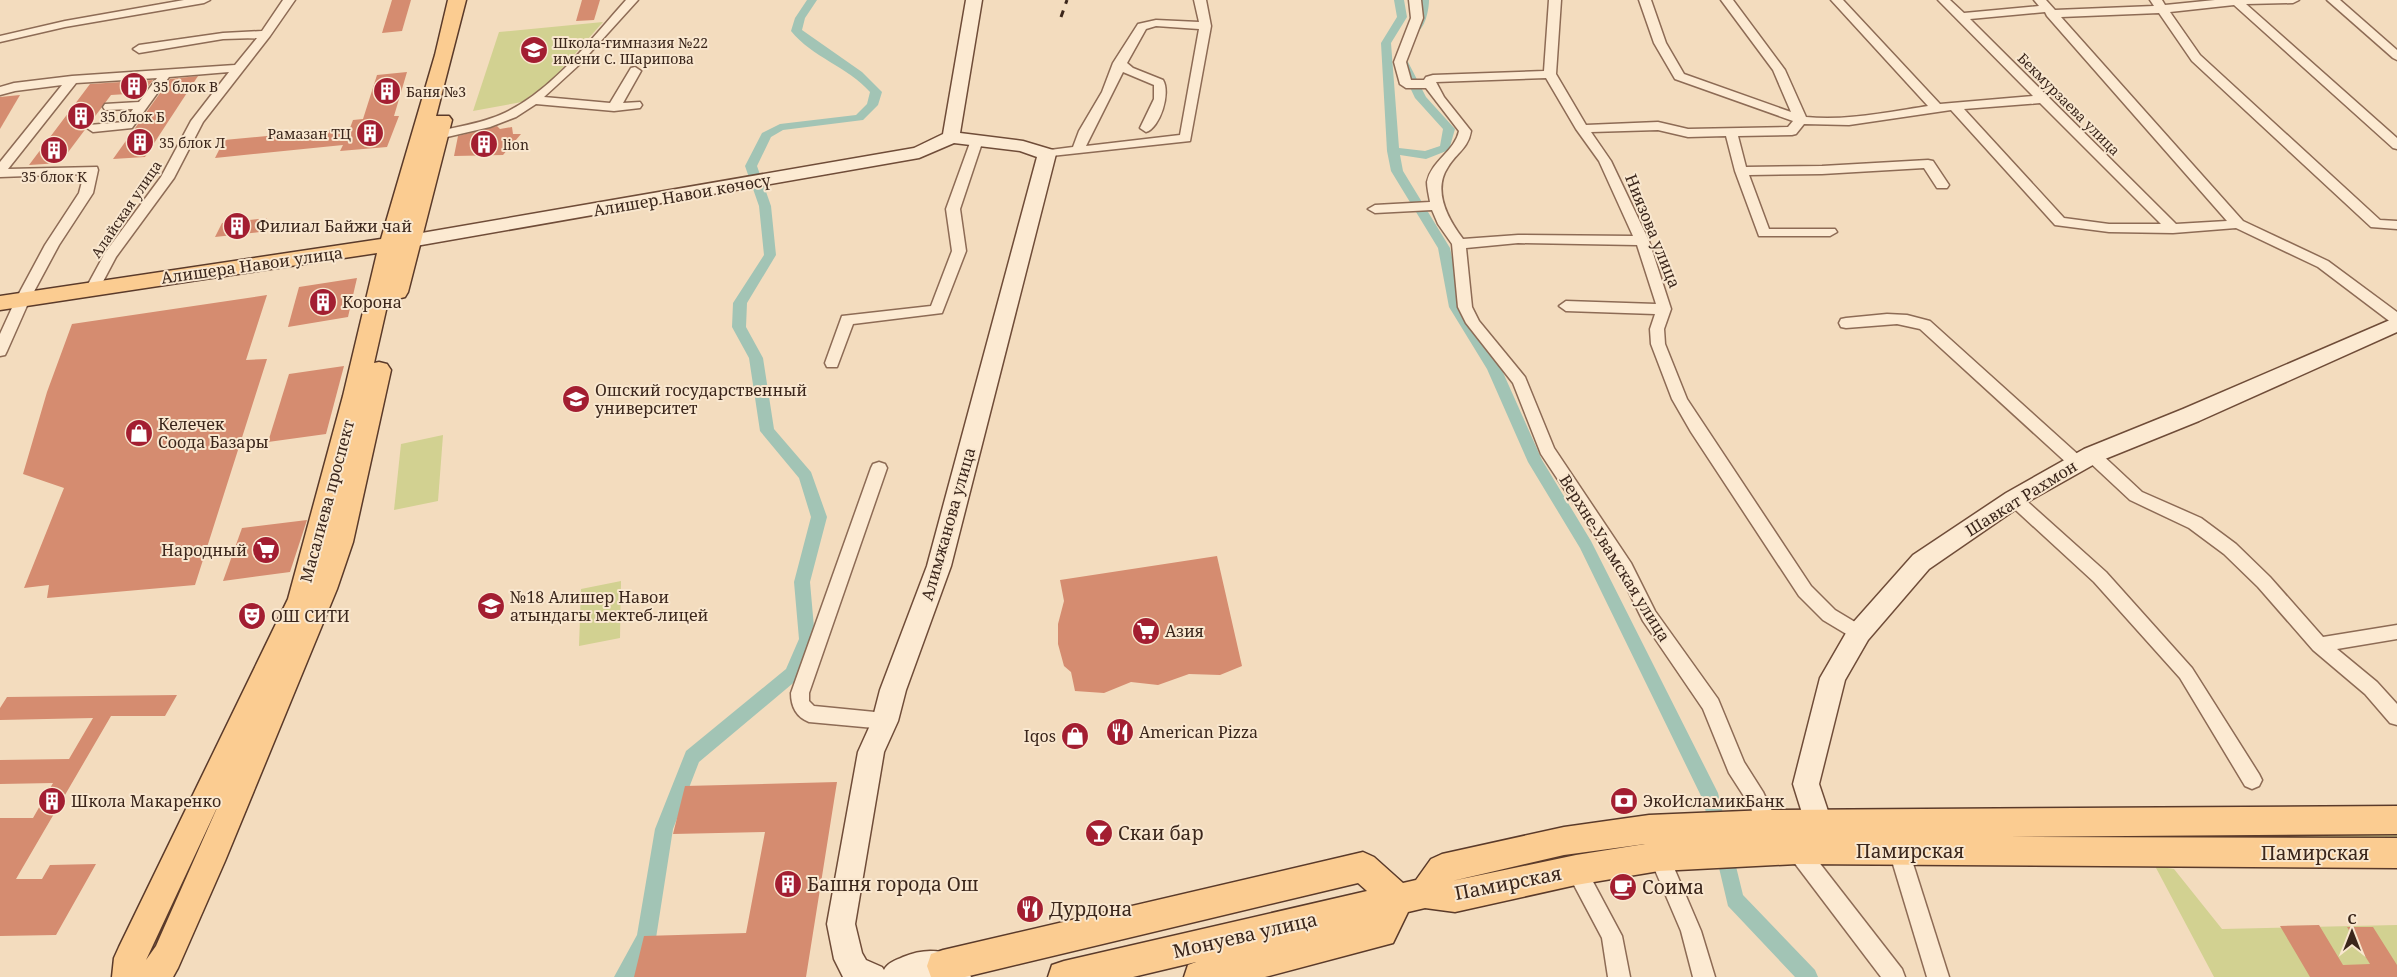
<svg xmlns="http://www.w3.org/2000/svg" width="2397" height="977" viewBox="0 0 2397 977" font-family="'Noto Serif',serif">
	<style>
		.green { fill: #d2d191 }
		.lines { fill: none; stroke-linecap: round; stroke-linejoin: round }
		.canal { fill: #a2c4b5; fill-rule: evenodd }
		.building { fill: #d58c70 }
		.street-casing { stroke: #8d6b55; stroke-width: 3 }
		.secondary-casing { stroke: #6f4c38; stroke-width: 3 }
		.primary-casing { stroke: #5a3a2a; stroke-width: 3 }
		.street { fill: #fcead2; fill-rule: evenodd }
		.secondary { fill: #fcead2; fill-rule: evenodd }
		.primary { fill: #fbcc91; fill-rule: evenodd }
		.rail { stroke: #3b261b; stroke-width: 3; stroke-dasharray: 7 7; stroke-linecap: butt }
		.labels { text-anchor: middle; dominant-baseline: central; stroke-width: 4; stroke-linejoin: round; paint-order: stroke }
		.far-poi-label { font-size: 14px; fill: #3b261b; stroke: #f9e7cf; text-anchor: start }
		.far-street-label { font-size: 14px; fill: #3b261b; stroke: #f9e7cf }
		.street-label { font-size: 16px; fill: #3b261b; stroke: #f9e7cf }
		.poi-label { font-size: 16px; fill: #3b261b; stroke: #f9e7cf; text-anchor: start }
		.near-poi-label { font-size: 19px; fill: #3b261b; stroke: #f9e7cf; text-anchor: start }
		.near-street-label { font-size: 19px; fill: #3b261b; stroke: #f9e7cf }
	</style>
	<rect width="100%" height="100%" fill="#f3dcbe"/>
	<g class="green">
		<path d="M603 22 551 81 522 102 473 111 499 32Z"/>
		<path d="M443 435 438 501 394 510 401 444Z"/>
		<path d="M621 581 620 638 579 646 581 589Z"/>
		<path d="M2397 831V842H1961L1958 833Z"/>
		<path d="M2155 866 2174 869 2222 929 2397 925V977H2214Z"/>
	</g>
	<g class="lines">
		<g class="canal">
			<path d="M807 0H817L805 18 802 30 862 72 882 92 878 105 863 120 783 130 771 137 757 166 771 206 776 255 747 303 746 327 763 358 774 429 811 472 827 517 810 582 815 639 798 679 699 762 673 829 656 938 635 977H614L637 935 655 829 686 751 786 669 799 639 794 582 811 517 799 478 760 431 749 358 732 327 733 303 764 255 759 206 745 166 762 133 780 124 856 115 867 104 870 92C848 67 812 57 791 31L795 18Z"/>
			<path d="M1394 0H1404L1407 17 1391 43 1399 148 1425 151 1440 146 1443 129 1415 98 1397 60 1400 54H1408L1409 56 1407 60 1426 97 1455 129 1449 150 1426 159 1400 155 1403 171 1450 248 1463 307 1501 368 1542 460 1591 541 1718 793 1743 895 1815 970 1818 977H1795L1728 906 1703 800 1580 548 1528 462 1487 369 1449 307 1438 248 1391 171 1387 151 1381 43 1397 17Z"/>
			<path d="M1419 0H1429C1429 10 1425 30 1415 33L1410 30 1419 9Z"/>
		</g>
	</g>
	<g class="building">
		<path d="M392 0H411L402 31 382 33Z"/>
		<path d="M582 0H600L594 20 576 21Z"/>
		<path d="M407 72 394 116H399L387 147 340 151 343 145 215 158 224 140 350 128 353 120 363 119 377 75Z"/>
		<path d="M198 76 145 157 113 159 170 79Z"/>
		<path d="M153 80 143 93 111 95 60 163 29 165 90 84Z"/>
		<path d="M20 95 0 129V97Z"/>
		<path d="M497 126 500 129 512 127 513 134H521L503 155 454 156 458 136Z"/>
		<path d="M267 218 260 232 215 237 222 223Z"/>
		<path d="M357 278 348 317 288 327 299 287Z"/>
		<path d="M267 295 246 360 267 359 195 585 47 598 49 585 24 588 64 488 23 474 47 392 72 324Z"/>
		<path d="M344 366 326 434 268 442 289 374Z"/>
		<path d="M307 520 290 572 223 581 242 528Z"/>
		<path d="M1217 556 1242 666 1220 675 1189 674 1158 685 1131 682 1104 693 1075 691 1071 672 1064 666 1058 644V624L1064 601 1060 580Z"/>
		<path d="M177 695 165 716H111L16 879H42L50 865 96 864 56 935 0 936V818H33L53 783 0 784V760L69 759 93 718 0 720V708L7 697Z"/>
		<path d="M837 782 806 977H634L644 936 746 933 765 832 673 834 685 786Z"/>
		<path d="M2319 925 2343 965 2370 964 2347 927H2373L2397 965V977H2310L2280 926Z"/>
	</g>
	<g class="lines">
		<g class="street-casing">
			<g id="street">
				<path d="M184 0H210L204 3 65 27 0 42V36L65 21Z"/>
				<path d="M283 0H295L270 36 203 122 174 178 116 257 98 291 93 293 86 288 105 253 161 177 191 121 229 72 169 77 132 128 93 132 87 128 89 125 124 122 133 109 105 110 103 107 105 104 139 102 157 78 76 83 8 169 97 167 98 170 93 193 59 245 30 299 7 351 5 355 0 356V334L16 299 45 245 79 193 84 174 0 177V162L62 85 15 91 0 95V87L14 83 72 76 235 65 257 38 223 39 139 53 133 49 139 45 223 33 262 31Z"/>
				<path d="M626 0H638L580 64 544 97 610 103 631 68 635 67 641 71 623 103 640 102 642 105 640 108 614 111 536 104 516 117 490 127 447 137 434 138 432 135 434 132C456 127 479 124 500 115 551 93 589 41 626 0Z"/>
				<path d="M1194 0H1206L1211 26 1190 141 1042 157 1041 154 1042 151 1073 147 1079 131 1102 92 1113 63 1138 24 1156 20 1199 22ZM1156 26 1199 29 1180 135 1086 146 1123 72 1154 85V99L1140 128 1146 132C1160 128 1171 93 1163 80L1133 68 1127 63 1146 29Z"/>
				<path d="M1409 0H1421L1423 18 1406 62 1411 80H1424L1426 77 1433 75 1544 71 1549 0H1561L1556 74 1586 125 1658 122 1688 129 1788 127 1793 121 1675 79 1654 43 1639 0H1651L1666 43 1684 74 1791 112 1773 70 1721 0H1733L1785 70 1806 117C1847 121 1888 112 1928 106L1831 0H1843L1940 104 2033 96 1938 0H1950L1964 13 2039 6 2034 0H2046L2055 10 2154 6 2150 0H2162L2165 5 2215 0H2299L2293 3 2246 4 2397 138V149L2393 148 2234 5 2170 12 2200 55 2380 220 2397 221V229L2371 227 2192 61 2159 13 2061 17 2243 221 2328 261 2397 312V324L2392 323 2318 267 2236 228 2173 233 2109 232 2055 225 1951 110 1849 125 1804 124 1796 134 1792 135 1738 136 1746 167 1822 166 1928 160 1933 161 1949 185 1947 188H1937L1924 168 1822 174 1749 175 1769 229H1835L1837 232 1830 236H1759L1735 171 1726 136 1688 137 1658 130 1591 132 1611 161 1649 241 1671 309 1664 329 1665 344 1687 399 1811 586 1835 610 1865 628 1868 633 1865 638 1859 640 1853 638 1823 620 1799 596 1691 432 1672 399 1651 344 1650 329 1655 314 1566 311 1559 306 1566 301 1656 304 1637 245 1518 243 1466 248 1472 307 1479 321 1525 377 1554 448 1631 563 1655 611 1718 699 1744 762 1763 792 1778 824 1775 830 1768 833 1761 830 1749 804 1729 773 1703 709 1643 621 1619 572 1541 454 1513 383 1466 323 1458 307 1452 244 1438 224 1432 210 1375 213 1368 209 1375 205 1430 202C1429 196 1427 188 1427 182 1431 161 1455 151 1459 131L1426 88H1406L1400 84 1394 62 1411 18ZM2045 12 2047 16 2227 221 2176 224 1970 19ZM1546 78 1576 129 1599 161 1633 236 1518 235 1463 239C1448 219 1432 191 1448 167 1457 152 1468 149 1471 131L1444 97 1436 82ZM2040 103 2161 224H2109L2064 218 1964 109Z"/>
				<path d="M2327 0H2340L2397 50V60L2393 58Z"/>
				<path d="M977 136 983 140 960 209 966 251 942 313 853 324 837 367H827L825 363 842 316 931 306 952 251 946 209 971 140Z"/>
				<path d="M1887 314 1907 315 1930 321 2082 458 2084 462 2082 466 2076 468 2070 466 1920 329 1897 324 1846 328 1841 327 1839 323 1841 319 1846 318Z"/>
				<path d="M2092 449 2098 451 2142 492 2201 518 2236 544 2270 577 2323 637 2397 625V639L2337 649 2377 682 2397 704V725L2390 723 2365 694 2313 650 2258 587 2224 554 2189 528 2130 500 2086 459 2084 455 2086 451Z"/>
				<path d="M879 462 885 464 887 468 809 693V701L814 706 885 713 892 715 894 721 892 727 885 729 809 722C796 717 791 706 791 693L871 468 873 464Z"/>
				<path d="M2014 493 2020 495 2106 572 2192 668 2259 774 2262 780 2259 786 2252 789 2245 786 2180 678 2094 582 2008 503 2006 499 2008 495Z"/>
				<path d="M1797 841 1804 843 1902 969 1905 977H1881L1790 857 1787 850 1790 843Z"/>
				<path d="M1899 842 1906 844 1909 851 1949 977H1927L1889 851 1892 844Z"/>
				<path d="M1659 847 1666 849 1701 931 1715 977H1693L1681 931 1649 856 1652 849Z"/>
				<path d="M1576 860 1583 863 1622 936 1630 977H1608L1602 938 1566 870 1569 863Z"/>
			</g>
		</g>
		<g class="secondary-casing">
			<g id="secondary">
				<path d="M966 0H982L960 133 1023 141 1053 150 1056 154 951 566 906 690 898 721 884 752 855 924 862 953 866 960 882 967 884 970C887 963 896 960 903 957 929 946 959 949 971 977H843L834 959 827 924 858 752 872 721 880 690 927 566 1037 157 1020 151 954 143 919 158 410 247 403 245 401 241 403 237 410 235 914 148 943 134Z"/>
				<path d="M2397 317V332L2199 421 2100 461 2022 505 1929 569 1868 640 1845 680 1819 784 1832 823 1828 832 1818 836 1808 832 1793 784 1820 678 1850 626 1913 555 2006 493 2084 449 2183 409Z"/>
			</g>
		</g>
		<g class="primary-casing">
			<g id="primary">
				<path d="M448 0H466L436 116H449L452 120 408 292 405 297 397 299 389 297 374 363 379 362 387 364 391 370 353 542 337 589 225 861 178 968 173 977H112L114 958 119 947 288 599 343 396 377 253 0 310V296L381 239 435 55ZM221 799 156 946 146 960Z"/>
				<path d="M2397 806V834L2009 837 2397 838V868L1797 864 1659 871 1576 885 1455 912 1425 908 1408 912 1393 943 1265 977H1184L1188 965 1196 962 1133 977H1048L1052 965 1064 961 1367 891 1358 883 965 977H931L927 966 931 954 943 950 1363 852 1374 857 1403 883 1416 880 1431 859 1442 854 1564 827 1649 815 1768 810ZM1645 844 1576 855 1452 881 1564 855Z"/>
			</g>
		</g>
		<use href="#street" class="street"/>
		<use href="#secondary" class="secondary"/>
		<use href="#primary" class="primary"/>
		<path class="rail" d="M1061 17 1067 0"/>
	</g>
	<defs>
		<g id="school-disc" transform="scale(1.4375)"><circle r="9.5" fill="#a31e31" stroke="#f9e7cf"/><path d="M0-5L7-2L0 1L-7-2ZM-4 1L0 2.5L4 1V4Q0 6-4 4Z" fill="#fff"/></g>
		<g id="building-disc" transform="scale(1.4375)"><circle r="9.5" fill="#a31e31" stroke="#f9e7cf"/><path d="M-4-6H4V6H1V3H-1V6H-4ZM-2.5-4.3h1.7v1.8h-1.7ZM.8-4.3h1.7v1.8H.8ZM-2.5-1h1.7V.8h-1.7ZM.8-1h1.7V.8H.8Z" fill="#fff"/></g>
		<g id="university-disc" transform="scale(1.4375)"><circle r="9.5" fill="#a31e31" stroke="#f9e7cf"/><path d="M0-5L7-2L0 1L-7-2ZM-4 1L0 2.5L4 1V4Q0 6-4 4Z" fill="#fff"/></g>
		<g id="shop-disc" transform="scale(1.4375)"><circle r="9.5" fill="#a31e31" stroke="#f9e7cf"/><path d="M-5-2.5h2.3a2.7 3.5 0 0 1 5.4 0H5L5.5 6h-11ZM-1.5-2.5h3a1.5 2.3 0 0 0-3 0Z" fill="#fff"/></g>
		<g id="supermarket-disc" transform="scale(1.4375)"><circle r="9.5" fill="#a31e31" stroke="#f9e7cf"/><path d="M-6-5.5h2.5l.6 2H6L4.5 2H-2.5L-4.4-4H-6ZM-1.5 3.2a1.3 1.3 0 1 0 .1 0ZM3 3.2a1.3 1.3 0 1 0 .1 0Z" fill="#fff"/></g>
		<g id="theatre-disc" transform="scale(1.4375)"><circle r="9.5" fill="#a31e31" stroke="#f9e7cf"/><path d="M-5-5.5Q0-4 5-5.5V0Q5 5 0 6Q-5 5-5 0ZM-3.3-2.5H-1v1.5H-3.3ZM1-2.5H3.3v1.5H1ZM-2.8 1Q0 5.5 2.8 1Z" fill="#fff"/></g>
		<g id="restaurant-disc" transform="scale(1.4375)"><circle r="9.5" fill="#a31e31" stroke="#f9e7cf"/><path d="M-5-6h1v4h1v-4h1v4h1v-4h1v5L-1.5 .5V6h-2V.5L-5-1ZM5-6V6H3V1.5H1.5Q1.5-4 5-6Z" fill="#fff"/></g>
		<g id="bank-disc" transform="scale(1.4375)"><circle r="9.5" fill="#a31e31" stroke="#f9e7cf"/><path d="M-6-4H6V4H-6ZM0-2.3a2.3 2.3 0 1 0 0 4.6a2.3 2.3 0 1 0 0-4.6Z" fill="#fff"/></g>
		<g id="bar-disc" transform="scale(1.4375)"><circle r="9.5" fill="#a31e31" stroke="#f9e7cf"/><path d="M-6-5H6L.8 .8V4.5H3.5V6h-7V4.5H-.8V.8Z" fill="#fff"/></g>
		<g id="cafe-disc" transform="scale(1.4375)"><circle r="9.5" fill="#a31e31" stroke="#f9e7cf"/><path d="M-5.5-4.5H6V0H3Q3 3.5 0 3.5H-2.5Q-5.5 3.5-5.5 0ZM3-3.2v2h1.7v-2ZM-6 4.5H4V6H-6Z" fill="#fff"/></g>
	</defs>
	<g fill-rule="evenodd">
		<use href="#school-disc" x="534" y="50"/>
		<use href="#building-disc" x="134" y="86"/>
		<use href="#building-disc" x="387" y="91"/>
		<use href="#building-disc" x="81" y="116"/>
		<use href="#building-disc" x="370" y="133"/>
		<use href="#building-disc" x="140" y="142"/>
		<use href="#building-disc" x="484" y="144"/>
		<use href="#building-disc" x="54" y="150"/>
		<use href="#building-disc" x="237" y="226"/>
		<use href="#building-disc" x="323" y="302"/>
		<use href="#university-disc" x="576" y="399"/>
		<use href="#shop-disc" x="139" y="433"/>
		<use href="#supermarket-disc" x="266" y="550"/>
		<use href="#school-disc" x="491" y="606"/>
		<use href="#theatre-disc" x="252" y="616"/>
		<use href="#supermarket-disc" x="1146" y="631"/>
		<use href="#restaurant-disc" x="1120" y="732"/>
		<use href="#shop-disc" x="1075" y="736"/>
		<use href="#building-disc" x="52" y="801"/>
		<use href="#bank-disc" x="1624" y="801"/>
		<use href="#bar-disc" x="1099" y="833"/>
		<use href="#building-disc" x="788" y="884"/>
		<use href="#cafe-disc" x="1623" y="887"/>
		<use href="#restaurant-disc" x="1030" y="909"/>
	</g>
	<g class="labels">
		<g class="far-poi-label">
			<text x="553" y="42">Школа-гимназия №22<tspan x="553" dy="16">имени С. Шарипова</tspan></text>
			<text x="153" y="86">35 блок В</text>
			<text x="406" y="91">Баня №3</text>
			<text x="100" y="116">35 блок Б</text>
			<text x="351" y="133" text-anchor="end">Рамазан ТЦ</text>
			<text x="159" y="142">35 блок Л</text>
			<text x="503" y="144">lion</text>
			<text x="54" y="176" text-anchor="middle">35 блок К</text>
		</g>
		<g class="far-street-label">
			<text transform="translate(2069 104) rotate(45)">Бекмурзаева улица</text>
			<text transform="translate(126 209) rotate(-56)">Алайская улица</text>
		</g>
		<g class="street-label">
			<text transform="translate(682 195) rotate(-10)">Алишер Навои көчөсү</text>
			<text transform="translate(1653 231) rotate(68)">Ниязова улица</text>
			<text transform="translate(252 265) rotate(-8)">Алишера Навои улица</text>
			<text transform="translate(2021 498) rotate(-32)">Шавкат Рахмон</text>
			<text transform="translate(327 501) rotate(-75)">Масалиева проспект</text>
			<text transform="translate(948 524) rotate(-74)">Алимжанова улица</text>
			<text transform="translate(1615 558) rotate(58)">Верхне-Увамская улица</text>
		</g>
		<g class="poi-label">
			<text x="256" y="226">Филиал Байжи чай</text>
			<text x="342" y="302">Корона</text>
			<text x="595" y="390">Ошский государственный<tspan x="595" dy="18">университет</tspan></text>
			<text x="158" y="424">Келечек<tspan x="158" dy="18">Соода Базары</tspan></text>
			<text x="247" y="550" text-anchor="end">Народный</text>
			<text x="510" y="597">№18 Алишер Навои<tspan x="510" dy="18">атындагы мектеб-лицей</tspan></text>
			<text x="271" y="616">ОШ СИТИ</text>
			<text x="1165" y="631">Азия</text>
			<text x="1139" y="732">American Pizza</text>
			<text x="1056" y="736" text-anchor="end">Iqos</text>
			<text x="71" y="801">Школа Макаренко</text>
			<text x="1643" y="801">ЭкоИсламикБанк</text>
		</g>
		<g class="near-poi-label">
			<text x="1118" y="833">Скаи бар</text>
			<text x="807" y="884">Башня города Ош</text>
			<text x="1642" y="887">Соима</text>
			<text x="1049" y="909">Дурдона</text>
		</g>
		<g class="near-street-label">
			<text x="1910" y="851">Памирская</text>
			<text x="2315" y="853">Памирская</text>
			<text transform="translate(1508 883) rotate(-11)">Памирская</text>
			<text transform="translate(1245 935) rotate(-13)">Монуева улица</text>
		</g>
	</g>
	<g transform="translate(2352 932)" stroke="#f9e7cf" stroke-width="4" paint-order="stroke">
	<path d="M0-4L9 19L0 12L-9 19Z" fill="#3b261b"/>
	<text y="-8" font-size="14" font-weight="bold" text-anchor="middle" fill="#3b261b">С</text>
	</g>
</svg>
